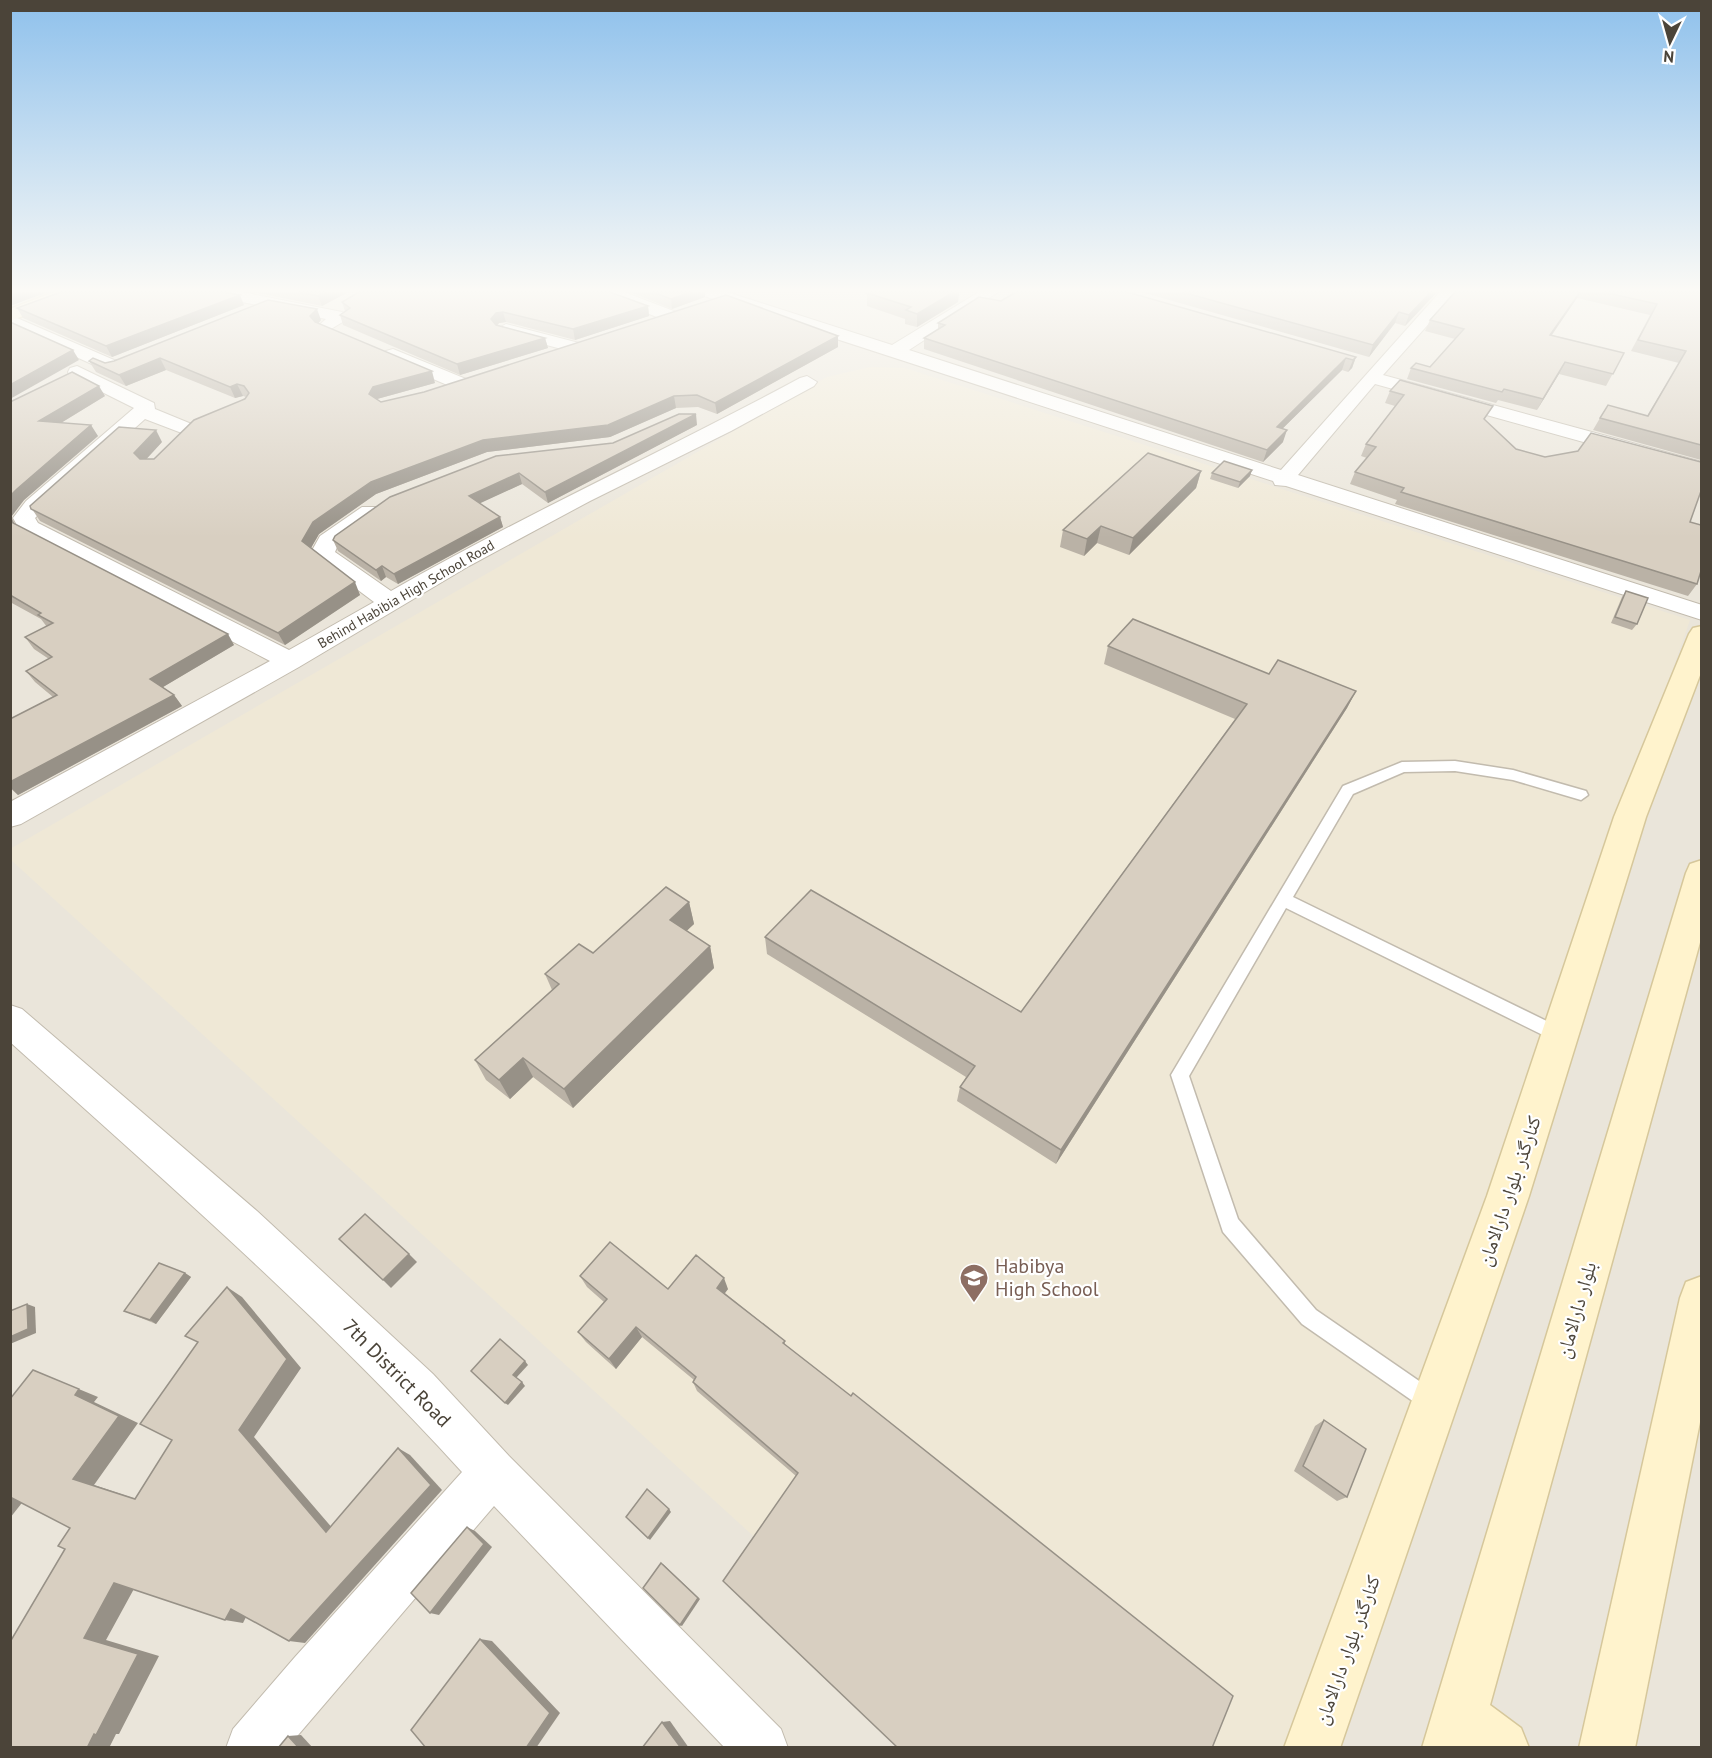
<svg xmlns="http://www.w3.org/2000/svg" width="1712" height="1758" viewBox="0 0 1712 1758" font-family="'PT Sans','Noto Naskh Arabic',sans-serif">
	<style>
		.residential { fill: #eae5da }
		.education { fill: #efe8d6 }
		.lines { fill: none; stroke-linecap: round; stroke-linejoin: round }
		.lane-casing { stroke: #c2bbae; stroke-width: 3 }
		.street-casing { stroke: #c2bbae; stroke-width: 2 }
		.secondary-casing { stroke: #d6c79b; stroke-width: 3 }
		.lane { fill: #fff; fill-rule: evenodd }
		.street { fill: #fff; fill-rule: evenodd }
		.secondary { fill: #fff3cd; fill-rule: evenodd }
		.wall { fill: #bab2a6 }
		.shaded-wall { fill: #979187 }
		.building { fill: #d8cfc1; stroke: #979187; stroke-width: 1.5 }
		.labels { text-anchor: middle; dominant-baseline: central; stroke-width: 4.5; stroke-linejoin: round; paint-order: stroke }
		.far-street-label { font-size: 14px; fill: #4b4439; stroke: #fff }
		.near-street-label { font-size: 20px; fill: #4b4439; stroke: #fff }
		.near-education-label { font-size: 20px; fill: #785e54; stroke: #fff; text-anchor: start }
	</style>
	<rect width="100%" height="100%" fill="#f6f3ec"/>
	<rect class="residential" x="11" y="292" width="1690" height="1455"/>
	<path class="education" d="M870 367 905 368 1690 620 1295 1747H985L11 860 10 849 827 377Z"/>
	<g class="lines">
		<g class="lane-casing">
			<path id="lane" d="M1455 761 1513 770 1586 791 1588 795 1581 800 1513 780 1455 771 1404 772 1353 794 1293 897 1567 1031 1569 1036 1567 1041 1561 1043 1555 1041 1286 908 1189 1076 1238 1219 1316 1310 1438 1394 1441 1402 1438 1410 1430 1413 1302 1324 1223 1232 1171 1075 1343 786 1402 762Z"/>
		</g>
		<g class="street-casing">
			<g id="street">
				<path d="M209 292H242L342 312 351 317 326 332 317 327 326 319 217 297Z"/>
				<path d="M601 292H624L679 313 682 317 673 322 667 321 603 296Z"/>
				<path d="M702 292H727L892 345 979 292H998L909 350 1281 470 1440 292H1457L1383 375 1702 462V475L1375 384 1298 475 1702 605V620L1286 486 1275 485 1273 481 704 296Z"/>
				<path d="M10 315 114 360 123 361 125 365 119 370H105L10 327Z"/>
				<path d="M506 324 583 344 586 348 577 353 500 333 497 329Z"/>
				<path d="M393 349 466 379 469 383 459 389 452 387 386 359 384 355 386 351Z"/>
				<path d="M77 366 154 403 155 409 194 425 197 429 194 433 187 435 145 419 42 511 35 518 38 523 289 650 374 602 310 554 320 536 362 507H378L381 512 338 545 335 552 391 591C525 514 665 451 800 378L807 376 817 382 814 386 731 431 590 501 469 566 299 667 21 824 10 827V802L270 661 21 532 13 518 26 501 134 408 70 376 68 372 70 368Z"/>
				<path d="M10 1005 22 1009 257 1211 433 1374 509 1456 781 1729 788 1748H725L494 1506 287 1748H226L233 1729 295 1657 462 1472C322 1318 165 1181 10 1042Z"/>
			</g>
		</g>
		<g class="secondary-casing">
			<g id="secondary">
				<path d="M54 292H78L75 296 10 321V309Z"/>
				<path d="M1702 626V670L1646 817 1529 1196 1340 1748H1284L1487 1196 1614 817 1689 634 1693 628Z"/>
				<path d="M1702 860V935L1490 1705 1521 1728 1529 1748H1422L1686 873 1690 864Z"/>
				<path d="M1702 1276V1412L1635 1748H1579L1680 1298 1686 1282Z"/>
			</g>
		</g>
		<use href="#lane" class="lane"/>
		<use href="#street" class="street"/>
		<use href="#secondary" class="secondary"/>
	</g>
	<g class="wall">
		<path d="M253 292H348L322 306Z"/>
		<path d="M630 292H705V297L672 309Z"/>
		<path d="M869 292H959L958 302 917 327 905 324V319L867 306V293Z"/>
		<path d="M1141 292H1437L1405 326 1395 323 1369 357Z"/>
		<path d="M1455 292H1701V460L1593 430 1600 418 1647 416 1679 363 1631 351 1650 315 1577 298 1552 335 1624 353 1606 386 1559 374 1537 410 1498 400 1496 403 1407 379 1411 368 1430 367 1455 339 1425 331 1430 320Z"/>
		<path d="M1001 301 1356 357 1352 368 1348 372 1342 370 1283 428V442L1263 462 924 349V338L938 329V323Z"/>
		<path d="M342 302 648 306 649 316 575 340 506 322 499 323 497 325 545 338 548 348 460 375 343 325 340 315 345 311Z"/>
		<path d="M244 305 112 357 23 318 17 308Z"/>
		<path d="M321 320 318 323 435 383 377 399 381 402 838 347 717 414 698 407 676 408 610 437 487 452 376 494 319 534 311 548 360 595 285 645 40 521 30 506 162 442 146 459H154L246 397 243 396 235 398 166 370 126 386 96 372 89 361 105 363Z"/>
		<path d="M1390 391 1485 420 1516 449 1545 457 1690 522 1697 584 1688 596 1395 504 1397 500 1350 484 1355 472 1367 458 1361 456 1366 444 1395 406 1385 403Z"/>
		<path d="M105 396 61 423 98 436 24 500 11 517 15 524 234 645 163 687 174 695 182 706 18 795 10 788V719L53 697 35 682 26 671 49 659 34 649 25 637 47 627 41 619 10 602V402Z"/>
		<path d="M697 425 548 503 522 484 479 503 500 517 503 527 398 584 386 577 381 581 338 551 333 540 390 497 613 443Z"/>
		<path d="M1252 470 1250 476 1238 488 1210 479 1212 473Z"/>
		<path d="M1201 471 1196 488 1129 555 1097 543 1084 556 1060 547 1063 530Z"/>
		<path d="M1626 591 1637 624 1632 630 1611 623 1622 597Z"/>
		<path d="M1108 646 1269 674 1356 691 1347 708 1056 1164 957 1101 960 1087 966 1077 767 954 765 937 1021 1012 1235 719 1104 664Z"/>
		<path d="M689 902 694 924 686 931 710 946 714 968 573 1108 533 1077 510 1099 486 1080 475 1060 552 990 545 974 593 953Z"/>
		<path d="M185 1273 191 1277 156 1324 131 1314 124 1311Z"/>
		<path d="M580 1276 668 1289H728L725 1293 785 1341V1345L851 1396 796 1476 697 1391 693 1382 694 1380 642 1337 616 1369 586 1342 578 1332 604 1302 587 1287Z"/>
		<path d="M1324 1420 1347 1497 1337 1501 1294 1471 1315 1426Z"/>
	</g>
	<g class="shaded-wall">
		<path d="M17 292H48L10 306V294Z"/>
		<path d="M325 292H348L322 306 318 296Z"/>
		<path d="M691 292H705V297L672 309 671 299Z"/>
		<path d="M954 292H959L958 302 917 327V314Z"/>
		<path d="M1431 292H1437L1405 326 1409 315Z"/>
		<path d="M1580 292H1581L1577 298 1544 346 1550 335Z"/>
		<path d="M240 295 244 305 112 357 106 346Z"/>
		<path d="M648 306 649 316 575 340 573 329Z"/>
		<path d="M317 309 321 320 315 327 310 316Z"/>
		<path d="M503 312 506 322 499 323 494 329 491 319 496 313Z"/>
		<path d="M1399 312 1395 323 1369 357 1373 345Z"/>
		<path d="M838 336V347L717 414 715 403Z"/>
		<path d="M545 338 548 348 460 375 457 364Z"/>
		<path d="M73 350 79 360 10 399V385Z"/>
		<path d="M1356 357 1352 368 1348 372 1353 360Z"/>
		<path d="M160 358 166 370 126 386 119 375Z"/>
		<path d="M1346 358 1342 370 1273 438 1277 427Z"/>
		<path d="M1565 362 1559 374 1537 410 1543 399Z"/>
		<path d="M432 371 435 383 377 399 369 394 373 387Z"/>
		<path d="M237 384 243 396 235 398 230 387Z"/>
		<path d="M99 386 105 396 46 432 39 421Z"/>
		<path d="M674 396 676 408 610 437 487 452 376 494 319 534 308 553 302 541 313 522 371 482 483 440Z"/>
		<path d="M696 414 697 425 548 503 545 492Z"/>
		<path d="M91 425 98 436 24 500 11 517 19 533 10 521V496L17 489Z"/>
		<path d="M156 430 162 442 141 465 134 453Z"/>
		<path d="M1287 430 1283 442 1263 462 1267 450Z"/>
		<path d="M1252 470 1250 476 1238 488 1240 482Z"/>
		<path d="M1201 471 1196 488 1129 555 1133 538Z"/>
		<path d="M519 473 522 484 472 507 469 496Z"/>
		<path d="M500 517 503 527 398 584 394 574Z"/>
		<path d="M1101 526 1097 543 1084 556 1087 539Z"/>
		<path d="M382 566 386 577 381 581 376 570Z"/>
		<path d="M355 582 360 595 285 645 278 633Z"/>
		<path d="M228 634 234 645 158 690 150 679Z"/>
		<path d="M1356 691 1347 708 1056 1164 1061 1150Z"/>
		<path d="M174 695 182 706 18 795 10 787V782Z"/>
		<path d="M689 902 694 924 675 942 670 920Z"/>
		<path d="M710 946 714 968 573 1108 564 1089Z"/>
		<path d="M523 1058 533 1077 510 1099 499 1080Z"/>
		<path d="M409 1254 417 1262 391 1288 383 1280Z"/>
		<path d="M185 1273 191 1277 156 1324 150 1320Z"/>
		<path d="M724 1278 728 1289 721 1298 717 1288Z"/>
		<path d="M227 1287 242 1297 301 1368 254 1437 340 1537 326 1532 239 1430Z"/>
		<path d="M27 1304 35 1307 36 1333 10 1344V1337Z"/>
		<path d="M636 1327 642 1337 616 1369 609 1359Z"/>
		<path d="M525 1361 528 1365 516 1378 513 1375Z"/>
		<path d="M33 1370 98 1397 94 1402 138 1423 94 1485 154 1505 73 1479 75 1395Z"/>
		<path d="M522 1382 525 1386 508 1405 505 1403Z"/>
		<path d="M398 1448 410 1455 442 1490 305 1643 289 1641Z"/>
		<path d="M10 1495 25 1499 10 1518Z"/>
		<path d="M669 1509 671 1512 650 1540 648 1538Z"/>
		<path d="M467 1527 475 1531 492 1547 439 1615 430 1613Z"/>
		<path d="M663 1564 700 1599 682 1626 680 1625Z"/>
		<path d="M114 1583 135 1587 106 1640 159 1656 119 1734H116L109 1748H87L84 1638Z"/>
		<path d="M231 1609 249 1611 243 1623 225 1620Z"/>
		<path d="M480 1639 492 1641 560 1713 536 1748H526Z"/>
		<path d="M670 1721 689 1748H681L662 1722Z"/>
		<path d="M301 1735 313 1748H299L288 1736Z"/>
	</g>
	<g class="building">
		<path d="M61 292H224L240 295 106 346 17 308Z"/>
		<path d="M298 292H325L318 296Z"/>
		<path d="M359 292H610L648 306 573 329 503 312 496 313 491 319 496 325 545 338 457 364 340 315 350 308 342 302Z"/>
		<path d="M653 292H691L671 299Z"/>
		<path d="M869 292H954L917 314 906 310 911 307 867 293Z"/>
		<path d="M1016 292H1127L1356 357 1353 360 1346 358 1277 427 1287 430 1267 450 924 338 945 325 938 323 979 297 1001 301Z"/>
		<path d="M1182 292H1431L1409 315 1399 312 1373 345Z"/>
		<path d="M1455 292H1580L1550 335 1624 353 1613 374 1565 362 1543 399 1504 389 1502 392 1411 368 1416 363 1430 367 1464 329 1430 320Z"/>
		<path d="M1603 292H1701V445L1600 418 1608 405 1648 416 1686 351 1638 340 1657 304Z"/>
		<path d="M726 295 838 336 715 403 697 395 674 396 608 425 483 440 371 482 313 522 302 541 355 582 278 633 31 509 30 506 119 427 156 430 134 453 140 459H154L194 420 245 399 249 393 244 386 237 384 230 387 160 358 119 375 89 361 93 358 105 363 114 361 268 300 317 309 310 316 315 322 432 371 373 387 369 394 381 402 424 392Z"/>
		<path d="M10 322 73 350 10 385Z"/>
		<path d="M72 372 99 386 39 421 91 425 17 489 10 496V402Z"/>
		<path d="M1400 380 1493 406 1484 419 1516 449 1545 457 1578 451 1591 433 1701 462V491L1690 522 1701 525V571L1697 584 1401 492 1404 488 1355 472 1376 447 1366 444 1404 395 1390 391Z"/>
		<path d="M679 414H696L545 492 519 473 469 496 500 517 394 574 382 566 376 570 333 540 335 536 390 497 496 456 613 443Z"/>
		<path d="M1148 453 1201 471 1133 538 1101 526 1087 539 1063 530Z"/>
		<path d="M1224 461 1252 470 1240 482 1212 473Z"/>
		<path d="M10 521 11 522 228 634 150 679 174 695 10 782V719L57 695 26 671 52 657 25 637 53 623 38 615 41 613 10 595Z"/>
		<path d="M1626 591 1648 598 1637 624 1615 617Z"/>
		<path d="M1133 619 1269 674 1278 660 1356 691 1061 1150 960 1087 975 1066 765 937 811 890 1021 1012 1247 704 1108 646Z"/>
		<path d="M666 887 689 902 670 920 710 946 564 1089 523 1058 499 1080 475 1060 559 984 545 974 579 944 593 953Z"/>
		<path d="M365 1214 409 1254 383 1280 339 1239Z"/>
		<path d="M610 1242 668 1289 696 1255 724 1278 717 1288 785 1341 783 1343 851 1396 853 1393 1233 1696 1212 1748H898L723 1581 798 1473 693 1382 696 1377 636 1327 609 1359 578 1332 607 1299 580 1276Z"/>
		<path d="M159 1263 185 1273 150 1320 124 1311Z"/>
		<path d="M227 1287 287 1359 239 1430 326 1532 398 1448 431 1485 289 1641 231 1609 225 1620 114 1583 84 1638 138 1654 96 1735 94 1734 87 1748H10V1642L65 1549 58 1546 70 1528 10 1497V1399L33 1370 79 1389 75 1395 119 1416 73 1479 135 1499 172 1440 140 1424 198 1342 185 1336Z"/>
		<path d="M27 1304 28 1329 10 1337V1311Z"/>
		<path d="M500 1339 525 1361 513 1375 522 1382 505 1403 471 1371Z"/>
		<path d="M1324 1420 1366 1449 1347 1497 1303 1466Z"/>
		<path d="M647 1489 669 1509 648 1538 626 1517Z"/>
		<path d="M467 1527 484 1544 430 1613 411 1593Z"/>
		<path d="M661 1563 698 1598 680 1625 643 1588Z"/>
		<path d="M480 1639 550 1713 526 1748H426L411 1730Z"/>
		<path d="M662 1722 681 1748H642Z"/>
		<path d="M288 1736 299 1748H278Z"/>
	</g>
	<linearGradient id="sky" x2="0" y2="1"><stop stop-color="#8fc1ec"/><stop offset="0.54" stop-color="#fbfaf6"/><stop offset="1" stop-color="#fbfaf6" stop-opacity="0"/></linearGradient>
	<rect width="1712" height="538" fill="url(#sky)"/>
	<defs>
		<g id="school-pin" transform="scale(1.5)"><path d="M0 17L-7.5 6A9.5 9.5 0 1 1 7.5 6Z" fill="#8d6e63" stroke="#fff"/><path d="M0-5L7-2L0 1L-7-2ZM-4 1L0 2.5L4 1V4Q0 6-4 4Z" fill="#fff"/></g>
	</defs>
	<g fill-rule="evenodd">
		<use href="#school-pin" x="974" y="1278"/>
	</g>
	<g class="labels">
		<g class="far-street-label">
			<text transform="translate(406 594) rotate(-30)">Behind Habibia High School Road</text>
		</g>
		<g class="near-street-label">
			<text transform="translate(1509 1191) rotate(-71)">کنارگذر بلوار دارالامان</text>
			<text transform="translate(1576 1310) rotate(-74)">بلوار دارالامان</text>
			<text transform="translate(397 1373) rotate(45)">7th District Road</text>
			<text transform="translate(1347 1650) rotate(-70)">کنارگذر بلوار دارالامان</text>
		</g>
		<g class="near-education-label">
			<text x="995" y="1266">Habibya<tspan x="995" dy="23">High School</tspan></text>
		</g>
	</g>
	<rect width="1712" height="1758" fill="none" stroke="#4b4439" stroke-width="24"/>
	<g transform="translate(1670 42) rotate(185)" stroke="#ffffff" stroke-width="4.5" paint-order="stroke">
	<path d="M0-4.5L10 22L0 15L-10 22Z" fill="#4b4439"/>
	<text y="-9" font-size="16" font-weight="bold" text-anchor="middle" fill="#4b4439">N</text>
	</g>
</svg>
